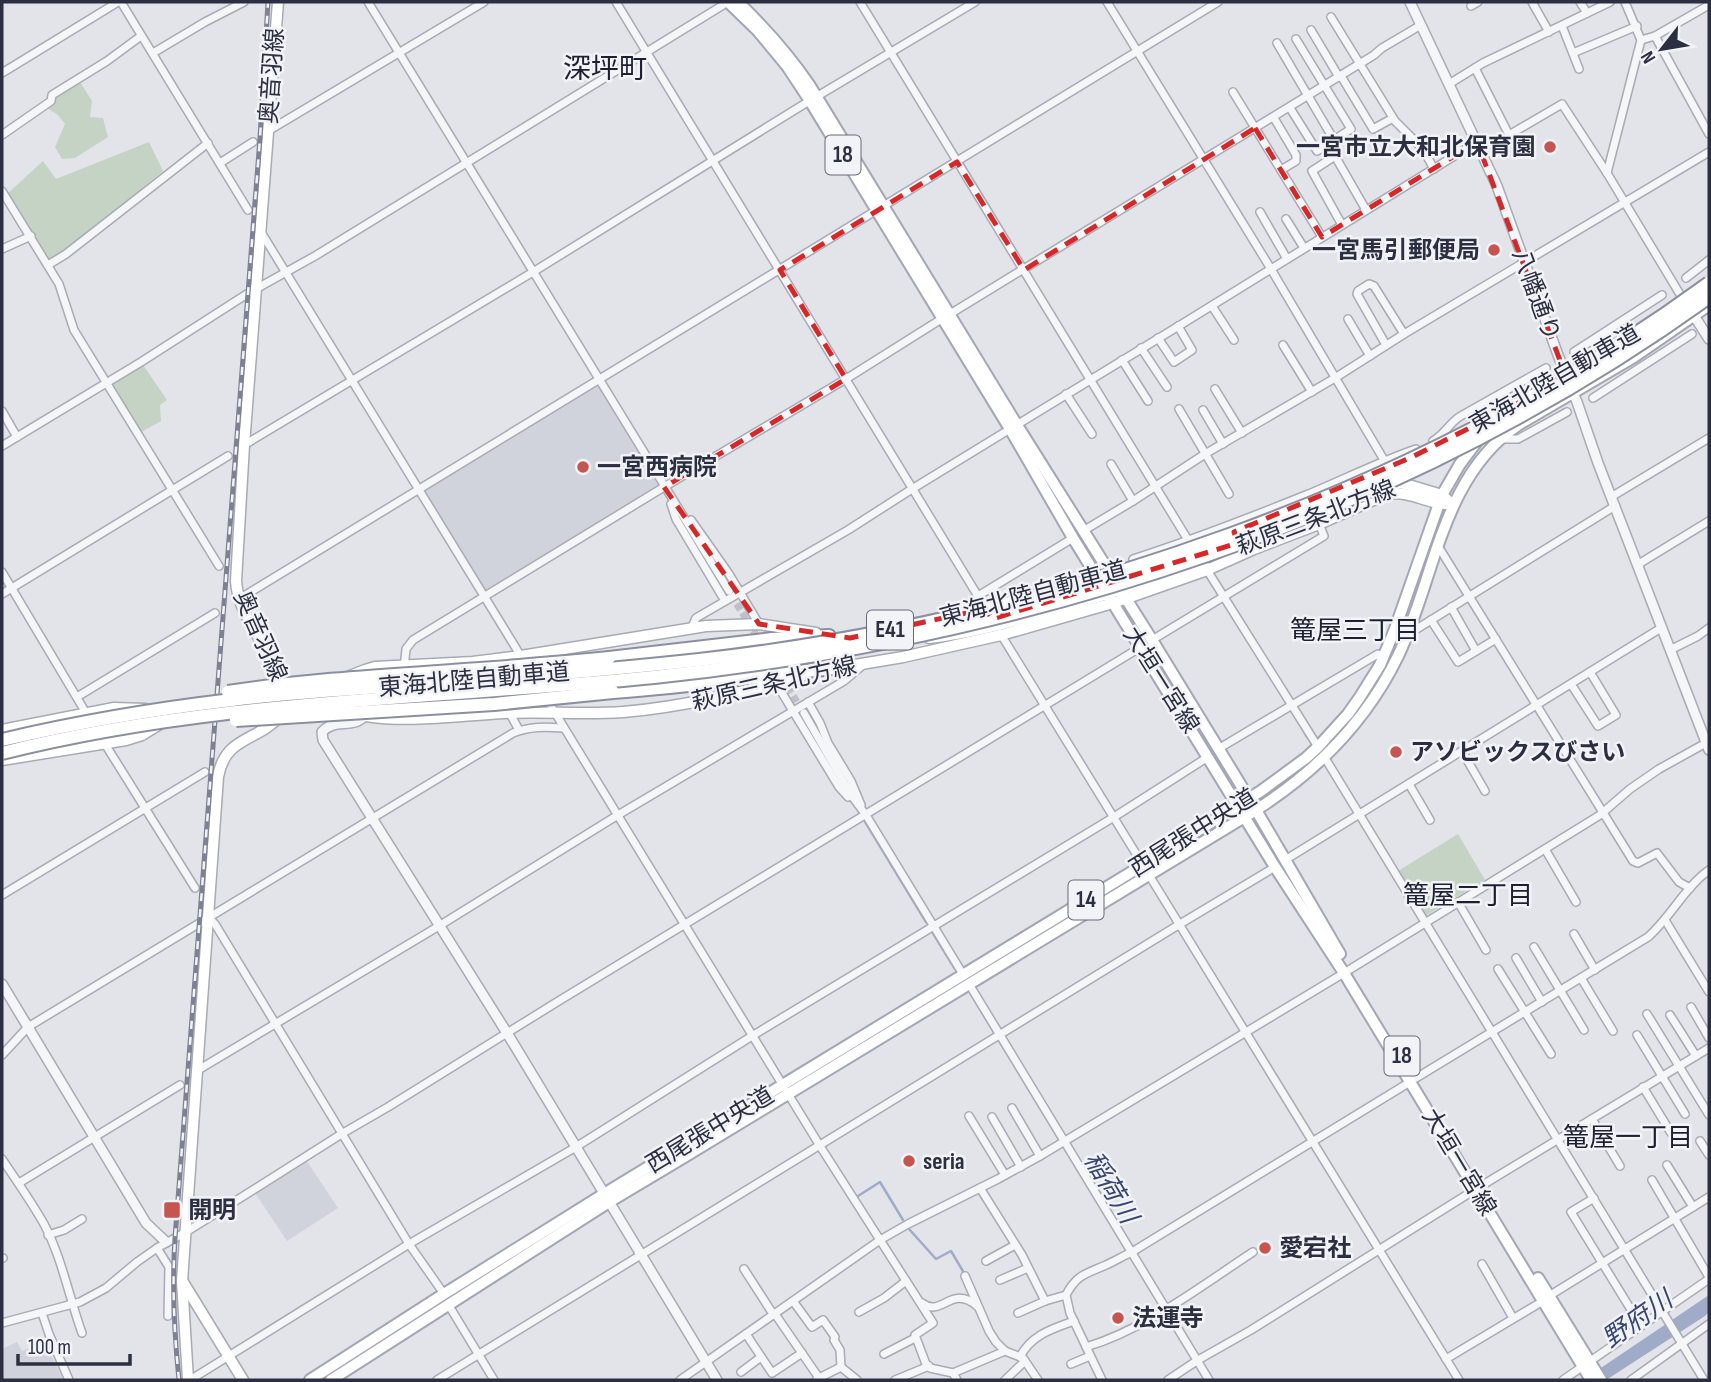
<svg xmlns="http://www.w3.org/2000/svg" width="1711" height="1382" viewBox="0 0 1711 1382" font-family="'Sofia Sans Condensed','Noto Sans JP',sans-serif">
	<style>
		.built { fill: #d1d3dc }
		.green { fill: #c5d3c4 }
		.water { fill: #a0abc8 }
		.lines { fill: none; stroke-linecap: round; stroke-linejoin: round }
		.stream { stroke: #a0abc8; stroke-width: 2.5 }
		.minor-tunnel { stroke: #bec0c8; stroke-width: 7; stroke-dasharray: 7 3.5; stroke-linecap: butt }
		.minor-casing { stroke: #a8aab4; stroke-width: 10 }
		.tertiary-casing { stroke: #a8aab4; stroke-width: 12 }
		.secondary-casing { stroke: #a8aab4; stroke-width: 13 }
		.primary-casing { stroke: #a2a6b5; stroke-width: 14 }
		.motorway-casing { stroke: #8b8fa0; stroke-width: 16 }
		.minor { stroke: #f5f6f8; stroke-width: 7 }
		.tertiary { stroke: #f5f6f8; stroke-width: 9 }
		.secondary { stroke: #fff; stroke-width: 10 }
		.primary { stroke: #fff; stroke-width: 10 }
		.motorway { stroke: #fff; stroke-width: 12 }
		.rail-casing { stroke: #7d8193; stroke-width: 5 }
		.rail { stroke: #f2f3f7; stroke-width: 2.5; stroke-dasharray: 8; stroke-linecap: butt }
		.motorway-bridge-casing { stroke: #8b8fa0; stroke-width: 16; stroke-linecap: butt }
		.motorway-bridge { stroke: #fff; stroke-width: 12 }
		.marked { fill: none; stroke: #d62828; stroke-width: 5; stroke-dasharray: 14 9; stroke-linejoin: round }
		.poi-dot { fill: #c7554f; stroke: #f2f3f7; stroke-width: 2.5 }
		.labels { text-anchor: middle; dominant-baseline: central; stroke-width: 5; stroke-linejoin: round; paint-order: stroke }
		.shield { fill: #f2f3f7; stroke: #676a78; stroke-width: 2 }
		.shield-label { font-size: 23px; font-weight: bold; fill: #2b2f41 }
		.street-label { font-size: 24px; fill: #2b2f41; stroke: #f2f3f7 }
		.poi-label { font-size: 24px; font-weight: bold; fill: #2b2f41; stroke: #f2f3f7; text-anchor: start }
		.neighbourhood-label { font-size: 26px; fill: #1d2032; stroke: #f2f3f7 }
		.water-label { font-size: 26px; font-style: italic; fill: #384673; stroke: #f2f3f7 }
		.quarter-label { font-size: 28px; fill: #1d2032; stroke: #f2f3f7 }
	</style>
	<rect width="100%" height="100%" fill="#e3e4ea"/>
	<g class="built">
		<path d="M597 383 658 485 486 591 423 490Z"/>
		<path d="M304 1157 338 1208 287 1241 253 1190Z"/>
		<path d="M17 1342 22 1351 45 1342 63 1380H2V1349Z"/>
	</g>
	<g class="green">
		<path d="M78 79 92 101 90 117 103 118 108 137 75 158 62 159 55 147 65 124 58 115 44 106Z"/>
		<path d="M149 142 163 171 48 265 5 196 43 161 56 179Z"/>
		<path d="M141 362 167 400 160 405 161 421 138 434 107 383Z"/>
		<path d="M1458 834 1485 880 1425 916 1398 871Z"/>
	</g>
	<path class="water" d="M1709 1295V1312L1705 1316 1606 1380H1583Z"/>
	<g class="lines">
		<g class="stream">
			<path d="M1302 728 1307 737"/>
			<path d="M864 820 926 922"/>
			<path d="M931 930 955 969"/>
			<path d="M971 994 994 1032"/>
			<path d="M998 1039 1017 1069"/>
			<path d="M858 1196 880 1182 903 1220"/>
			<path d="M909 1229 936 1259 951 1251 964 1273"/>
		</g>
		<g class="minor-tunnel">
			<path d="M731 595 760 641"/>
			<path d="M782 678 802 710"/>
		</g>
		<g class="minor-casing">
			<g id="minor">
				<path d="M121 2 248 210"/>
				<path d="M368 2 729 591"/>
				<path d="M616 2 987 611"/>
				<path d="M860 2 1188 540"/>
				<path d="M1107 2 1271 269 1384 460"/>
				<path d="M1532 2 1549 32"/>
				<path d="M1580 2 1587 13"/>
				<path d="M1471 6 1478 2"/>
				<path d="M1331 17 1395 121 1423 149 1434 169"/>
				<path d="M1562 26 1579 69"/>
				<path d="M1311 30 1339 77"/>
				<path d="M1655 36 1709 134"/>
				<path d="M1641 40 1655 36 1709 5"/>
				<path d="M1277 43 1334 140"/>
				<path d="M153 53 205 22 244 2"/>
				<path d="M1573 53 1637 26"/>
				<path d="M1475 68 1509 135 1562 104 1607 173 1681 296"/>
				<path d="M2 73 118 2"/>
				<path d="M1341 76 1373 129 1393 118"/>
				<path d="M1449 84 1483 63 1610 2"/>
				<path d="M1233 92 1322 237"/>
				<path d="M1290 108 1317 151 1351 129 1296 39"/>
				<path d="M1274 118 1296 155V161L1281 170"/>
				<path d="M268 131 484 2"/>
				<path d="M2 135 51 101 52 95 107 61 141 36"/>
				<path d="M220 163 253 142"/>
				<path d="M1607 173 1641 40 1625 2"/>
				<path d="M2 191 59 284 74 330 219 566"/>
				<path d="M1260 212 1287 259"/>
				<path d="M1286 219 1304 248"/>
				<path d="M1342 225 1312 171 1335 156 1366 210"/>
				<path d="M261 232 522 658"/>
				<path d="M2 249 31 236"/>
				<path d="M48 265 66 254 208 143"/>
				<path d="M1686 278 1709 260"/>
				<path d="M1212 306 1234 340"/>
				<path d="M950 314 1374 55 1382 48 1421 25"/>
				<path d="M1348 319 1370 356"/>
				<path d="M1158 338 1174 362 1192 350 1178 326"/>
				<path d="M1283 345 1312 392"/>
				<path d="M1386 345 1357 294 1358 291 1369 284 1374 286 1404 334"/>
				<path d="M1141 348 1167 387"/>
				<path d="M1574 352 1662 295"/>
				<path d="M1122 360 1148 401"/>
				<path d="M1215 389 1242 433"/>
				<path d="M1066 394 1092 434"/>
				<path d="M1593 398 1692 334"/>
				<path d="M1179 409 1229 494"/>
				<path d="M1203 410 1223 444"/>
				<path d="M2 411 17 437"/>
				<path d="M1501 439H1518L1567 412"/>
				<path d="M1433 441C1444 435 1449 424 1459 417L1546 368"/>
				<path d="M244 445 533 272 806 103 975 2"/>
				<path d="M2 446 141 362 247 294 315 256 728 2"/>
				<path d="M1111 464 1133 501"/>
				<path d="M1611 497 1709 438"/>
				<path d="M671 504 676 519 725 601"/>
				<path d="M691 520 729 574 759 624"/>
				<path d="M1083 531 1133 501 1205 454 1335 378 1404 334 1709 152"/>
				<path d="M1438 546 1633 861 1638 863 1657 853 1679 882 1690 888"/>
				<path d="M1133 559C1192 540 1249 518 1306 495 1343 480 1378 462 1416 449"/>
				<path d="M1637 565 1709 521"/>
				<path d="M1207 570 1318 747"/>
				<path d="M2 572 86 713"/>
				<path d="M2 594 228 456"/>
				<path d="M978 596 1073 538"/>
				<path d="M239 599 1218 2"/>
				<path d="M1451 607 1476 651"/>
				<path d="M1431 620 1458 662 1496 639"/>
				<path d="M692 627 696 618 848 530 912 489 1182 324 1477 142"/>
				<path d="M1000 633 1143 865"/>
				<path d="M1407 635 1615 506"/>
				<path d="M1152 640 1324 536 1319 524"/>
				<path d="M1670 650 1698 636 1709 628"/>
				<path d="M404 669 406 649 413 640 664 487 846 379 943 318"/>
				<path d="M776 683 839 787 848 797"/>
				<path d="M1571 684 1598 726 1616 715 1590 672"/>
				<path d="M77 697 215 613"/>
				<path d="M546 698 820 1146 933 1323 915 1335 926 1364 930 1368 953 1373 957 1380"/>
				<path d="M808 702 820 723 828 743 851 781 861 805"/>
				<path d="M509 712 519 730"/>
				<path d="M804 713 851 795 866 815 964 976"/>
				<path d="M105 744 195 888"/>
				<path d="M1218 749 1378 654 1383 657"/>
				<path d="M1462 751 1485 791"/>
				<path d="M1325 758 1704 1380"/>
				<path d="M1409 784 1430 820"/>
				<path d="M1545 849 1576 902"/>
				<path d="M1285 860 1661 628"/>
				<path d="M1149 875 1459 1380"/>
				<path d="M2 895 205 772"/>
				<path d="M1458 902 1486 950"/>
				<path d="M209 918 215 924 409 1244 444 1294"/>
				<path d="M1665 920 1709 992"/>
				<path d="M1574 934 1595 970"/>
				<path d="M1534 947 1584 1030"/>
				<path d="M1516 958 1542 1002"/>
				<path d="M1498 969 1551 1054"/>
				<path d="M1581 978 1613 1031"/>
				<path d="M969 984 1209 1380"/>
				<path d="M1691 1007 1709 1038"/>
				<path d="M1647 1014 1709 1115"/>
				<path d="M1670 1015 1696 1056"/>
				<path d="M1637 1035 1685 1114"/>
				<path d="M2 1055 28 1027 513 733C530 726 546 727 564 728"/>
				<path d="M198 1070 439 926 618 815 844 681 863 665"/>
				<path d="M1416 1078 1648 937C1671 917 1684 888 1709 870"/>
				<path d="M1643 1087 1671 1133"/>
				<path d="M1012 1108 1040 1156"/>
				<path d="M969 1116 1005 1175"/>
				<path d="M992 1117 1021 1167"/>
				<path d="M1592 1119 1620 1166"/>
				<path d="M1700 1141 1709 1155"/>
				<path d="M2 1159C16 1180 31 1201 44 1224 62 1258 69 1297 82 1333"/>
				<path d="M1667 1165 1693 1207"/>
				<path d="M1652 1180 1709 1277"/>
				<path d="M19 1183 180 1085"/>
				<path d="M1481 1186 1709 1048"/>
				<path d="M980 1188 1022 1255 1045 1301"/>
				<path d="M1594 1198 1571 1212 1641 1326"/>
				<path d="M48 1235 64 1230 82 1219"/>
				<path d="M157 1248 169 1267 168 1316"/>
				<path d="M2 1258H3"/>
				<path d="M986 1261 1015 1245"/>
				<path d="M1482 1264 1513 1318"/>
				<path d="M744 1269 771 1311 775 1314 819 1378"/>
				<path d="M965 1276 989 1331 996 1342 1005 1351 1023 1358 1038 1380"/>
				<path d="M1000 1280 1028 1268"/>
				<path d="M1549 1296 1709 1197"/>
				<path d="M793 1301 812 1327 823 1320 835 1337 834 1340 840 1350 841 1367"/>
				<path d="M922 1303C942 1318 951 1284 977 1306"/>
				<path d="M448 1304 494 1380"/>
				<path d="M859 1312 884 1298 906 1281"/>
				<path d="M42 1313 49 1334 69 1380"/>
				<path d="M1018 1313 1045 1301 1066 1295"/>
				<path d="M2 1323 80 1302 106 1288 137 1262 157 1248 186 1232 253 1190 343 1133 388 1107 557 1002 1141 647"/>
				<path d="M746 1334 772 1373 802 1353"/>
				<path d="M1086 1347C1146 1329 1201 1286 1253 1252"/>
				<path d="M884 1354 915 1338"/>
				<path d="M1020 1357C1031 1335 1052 1329 1074 1321"/>
				<path d="M1446 1359 1543 1301"/>
				<path d="M1071 1364 1090 1356"/>
				<path d="M741 1372 761 1357"/>
				<path d="M953 1373 1005 1351"/>
				<path d="M817 1379 841 1367 857 1380"/>
				<path d="M190 1380 409 1244 576 1147 752 1036 1114 817 1208 757"/>
				<path d="M437 1380 1180 924 1275 867"/>
				<path d="M680 1380 880 1240 908 1224 998 1179 1040 1156 1344 973 1600 815 1630 789 1659 769 1706 743"/>
				<path d="M895 1380 929 1366"/>
				<path d="M1005 1380 1025 1361"/>
				<path d="M1102 1380 1070 1313 1066 1295C1077 1274 1086 1274 1106 1265 1115 1261 1123 1256 1132 1252L1410 1082"/>
				<path d="M1168 1380 1198 1360 1251 1330 1476 1189"/>
				<path d="M1563 1380 1709 1279"/>
				<path d="M1631 1380 1709 1324"/>
			</g>
		</g>
		<g class="tertiary-casing">
			<g id="tertiary">
				<path d="M1410 2 1497 186 1558 355 1577 402 1598 463 1709 750"/>
				<path d="M1691 311 1709 339"/>
				<path d="M365 715C354 730 335 717 322 732L323 740 507 1033 717 1380"/>
				<path d="M2 984 146 1223 166 1242"/>
			</g>
		</g>
		<g class="secondary-casing">
			<g id="secondary">
				<path d="M278 2 244 445 236 581C238 620 276 652 285 692"/>
				<path d="M1386 487 1400 483 1405 484 1442 495 1453 505"/>
				<path d="M929 638C965 634 999 625 1034 616 1092 600 1148 581 1204 562"/>
				<path d="M837 668 903 657 1001 635 1113 603 1207 570 1254 549 1319 524 1387 494C1408 490 1426 503 1446 504"/>
				<path d="M350 676 365 670 375 667 473 662 521 656 706 626 759 624 816 633"/>
				<path d="M177 712 229 707"/>
				<path d="M366 716C409 723 461 715 505 713 544 711 584 715 623 712 684 707 743 692 802 676"/>
				<path d="M2 730 114 708 145 709"/>
				<path d="M2 760 126 740 142 735 160 724"/>
				<path d="M183 1282 243 1380"/>
				<path d="M188 1380 182 1281 218 777C225 736 257 742 280 716"/>
			</g>
		</g>
		<g class="primary-casing">
			<g id="primary">
				<path d="M728 2 758 31 787 66 810 101 1010 429 1073 538 1275 867 1344 973 1591 1380"/>
				<path d="M738 2C765 28 789 55 810 86L1017 425 1152 640 1256 810 1340 954"/>
				<path d="M1538 1278 1601 1380"/>
				<path d="M310 1380 444 1294 604 1194 1143 865 1261 791 1306 758 1318 747 1348 714 1360 697 1380 665 1395 629 1442 495 1460 464 1478 440"/>
				<path d="M331 1380 609 1202 681 1159 1256 810C1317 771 1366 722 1398 656 1435 579 1441 477 1518 425L1634 357 1709 305"/>
			</g>
		</g>
		<g class="motorway-casing">
			<g id="motorway">
				<path d="M609 658 772 639 829 636"/>
				<path d="M613 692C689 687 765 675 841 667"/>
			</g>
		</g>
		<use href="#minor" class="minor"/>
		<use href="#tertiary" class="tertiary"/>
		<use href="#secondary" class="secondary"/>
		<use href="#primary" class="primary"/>
		<use href="#motorway" class="motorway"/>
		<g class="rail-casing">
			<path id="rail" d="M179 1380C174 1332 172 1286 175 1238L260 138 268 2"/>
		</g>
		<use href="#rail" class="rail"/>
		<g class="motorway-bridge-casing">
			<g id="motorway-bridge">
				<path d="M228 692C312 679 396 675 480 669 523 666 566 662 609 658"/>
				<path d="M236 720 494 704 613 692"/>
				<path d="M2 740C78 722 155 709 232 700 286 693 340 690 394 686 496 679 597 671 699 660 1051 620 1422 493 1709 283"/>
				<path d="M2 753C215 699 436 699 654 677 1027 638 1403 518 1709 297"/>
			</g>
		</g>
		<use href="#motorway-bridge" class="motorway-bridge"/>
	</g>
	<path class="marked" d="M1255 128 1322 237 1477 142 1564 371 1517 404 1410 458 1234 532 1238 543 992 619 985 609 850 638 759 624 664 487 846 379 780 270 957 162 1024 270Z"/>
	<g class="poi-dot">
		<circle cx="1550" cy="147" r="7"/>
		<circle cx="1494" cy="250" r="7"/>
		<circle cx="583" cy="467" r="7"/>
		<circle cx="1396" cy="752" r="7"/>
		<circle cx="909" cy="1161" r="7"/>
		<rect x="163" y="1201" width="18" height="18" rx="3.5"/>
		<circle cx="1265" cy="1248" r="7"/>
		<circle cx="1118" cy="1318" r="7"/>
	</g>
	<g class="labels">
		<g class="shield">
			<rect x="825.5" y="135.5" width="35" height="39" rx="5"/>
			<rect x="867" y="610.5" width="46" height="39" rx="5"/>
			<rect x="1068.5" y="880.5" width="35" height="39" rx="5"/>
			<rect x="1384.5" y="1036.5" width="35" height="39" rx="5"/>
		</g>
		<g class="shield-label">
			<text x="843" y="155">18</text>
			<text x="890" y="630">E41</text>
			<text x="1086" y="900">14</text>
			<text x="1402" y="1056">18</text>
		</g>
		<g class="street-label">
			<text transform="translate(272 76) rotate(-86)">奥音羽線</text>
			<text transform="translate(1536 295) rotate(70)">八幡通り</text>
			<text transform="translate(1555 379) rotate(-30)">東海北陸自動車道</text>
			<text transform="translate(1316 518) rotate(-21)">萩原三条北方線</text>
			<text transform="translate(1033 594) rotate(-15)">東海北陸自動車道</text>
			<text transform="translate(260 636) rotate(66)">奥音羽線</text>
			<text transform="translate(474 680) rotate(-5)">東海北陸自動車道</text>
			<text transform="translate(1161 680) rotate(58)">大垣一宮線</text>
			<text transform="translate(774 684) rotate(-13)">萩原三条北方線</text>
			<text transform="translate(1193 833) rotate(-32)">西尾張中央道</text>
			<text transform="translate(710 1130) rotate(-31)">西尾張中央道</text>
			<text transform="translate(1459 1162) rotate(59)">大垣一宮線</text>
		</g>
		<g class="poi-label">
			<text x="1536" y="147" text-anchor="end">一宮市立大和北保育園</text>
			<text x="1480" y="250" text-anchor="end">一宮馬引郵便局</text>
			<text x="597" y="467">一宮西病院</text>
			<text x="1410" y="752">アソビックスびさい</text>
			<text x="923" y="1161">seria</text>
			<text x="188" y="1210">開明</text>
			<text x="1279" y="1248">愛宕社</text>
			<text x="1132" y="1318">法運寺</text>
		</g>
		<g class="neighbourhood-label">
			<text x="1355" y="631">篭屋三丁目</text>
			<text x="1468" y="896">篭屋二丁目</text>
			<text x="1628" y="1138">篭屋一丁目</text>
		</g>
		<g class="water-label">
			<text transform="translate(1110 1188) rotate(59)">稲荷川</text>
			<text transform="translate(1638 1320) rotate(-35)">野府川</text>
		</g>
		<g class="quarter-label">
			<text x="605" y="69">深坪町</text>
		</g>
	</g>
	<rect width="1711" height="1382" fill="none" stroke="#2b2f41" stroke-width="7"/>
	<g transform="translate(1662 49) rotate(239)" stroke="#f2f3f7" stroke-width="5" paint-order="stroke">
	<path d="M0-5L12 26L0 18L-12 26Z" fill="#2b2f41"/>
	<text y="-10" font-size="19" font-weight="bold" text-anchor="middle" fill="#2b2f41">N</text>
	</g>
	<path d="M18 1354v10h112v-10" fill="none" stroke="#2b2f41" stroke-width="3.5"/>
	<text x="28" y="1354" font-size="21" fill="#2b2f41" stroke="#f2f3f7" stroke-width="5" paint-order="stroke">100 m</text>
</svg>
